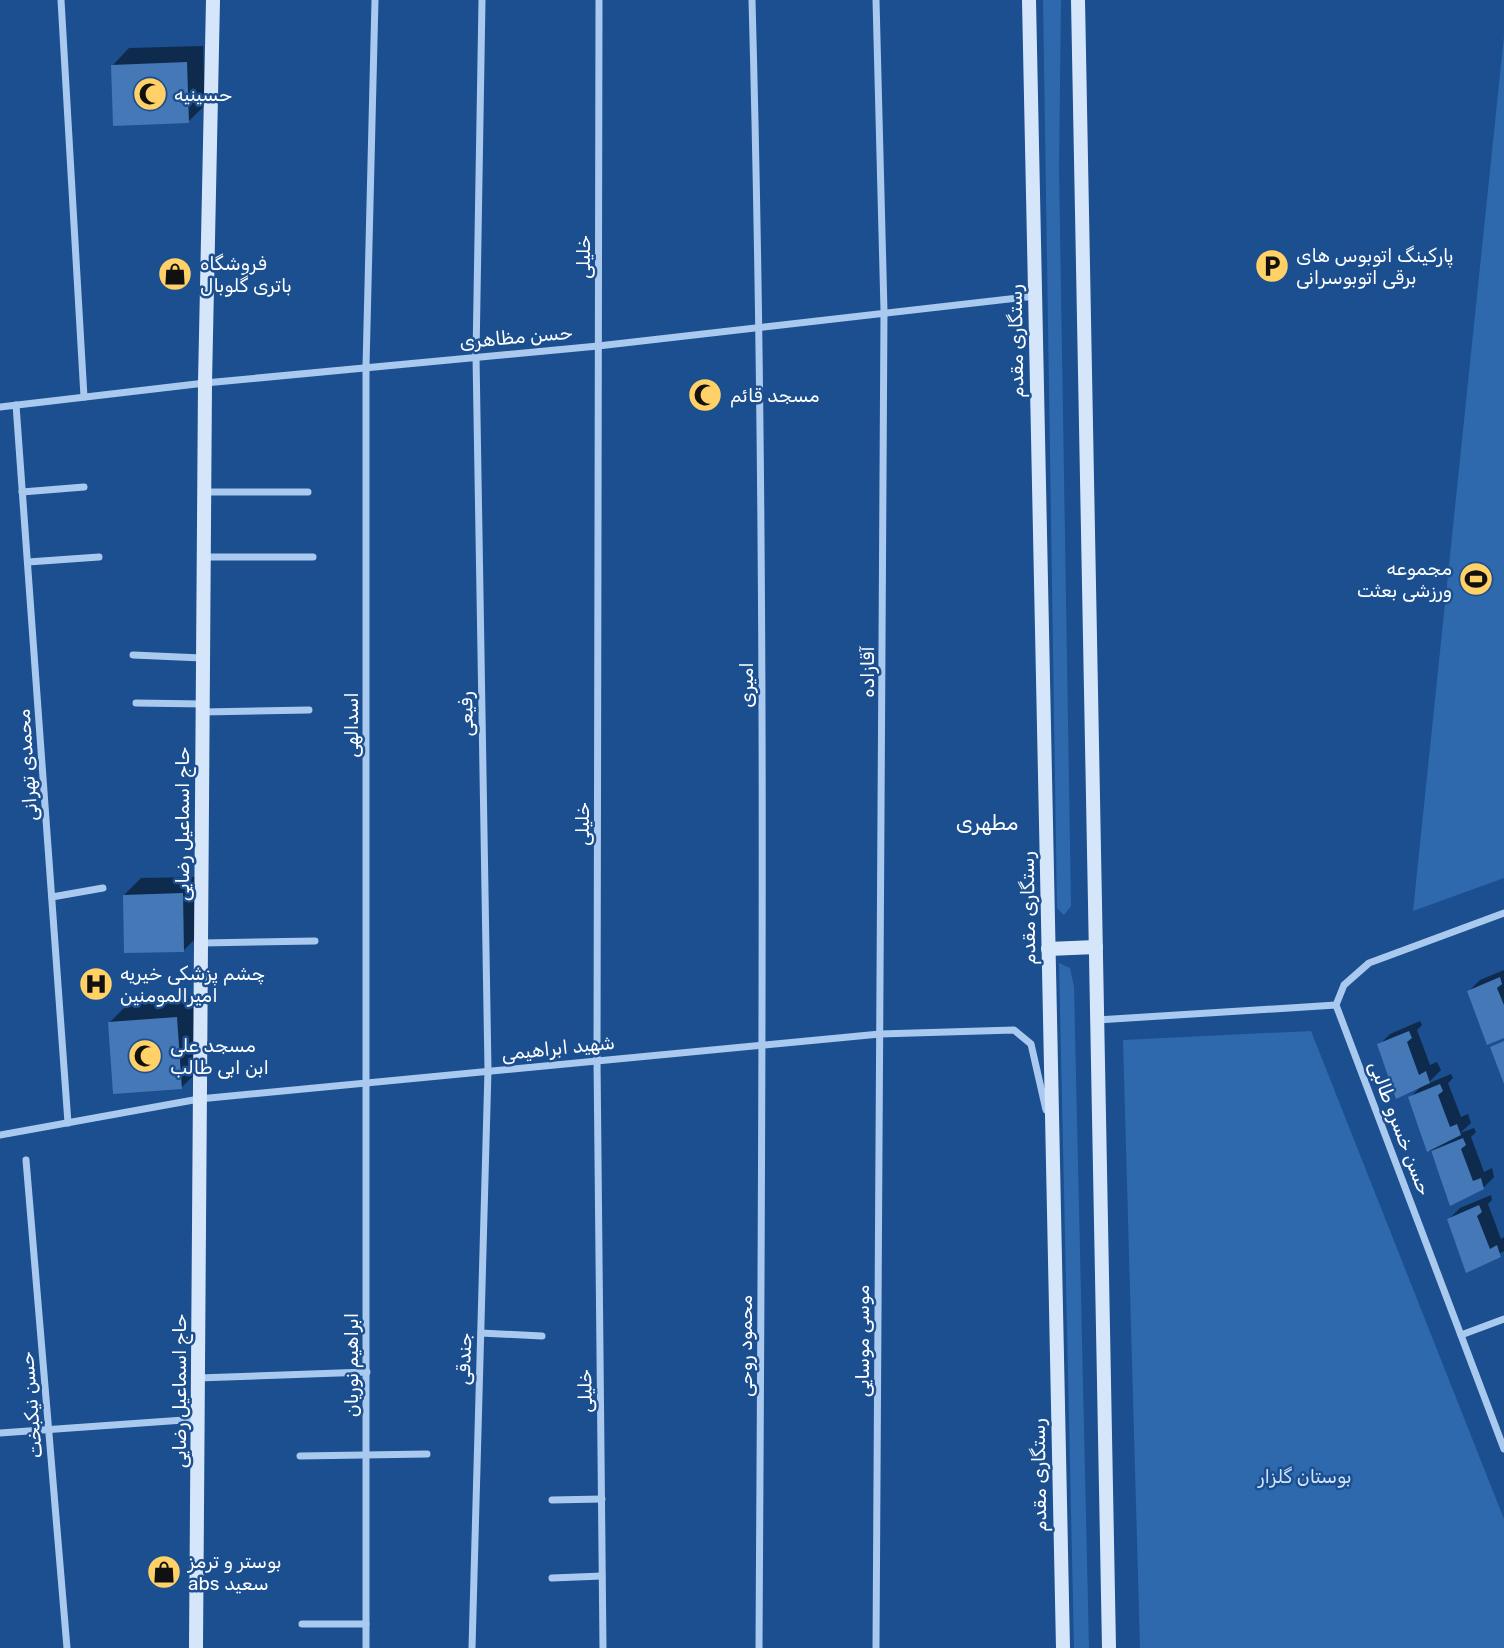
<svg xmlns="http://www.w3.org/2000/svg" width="1504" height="1648" viewBox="0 0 1504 1648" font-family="Rubik,Cairo,sans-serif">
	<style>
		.green { fill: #2e69ad }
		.shadow { fill: #0007 }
		.building { fill: #4478b7 }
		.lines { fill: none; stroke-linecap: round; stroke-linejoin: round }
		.street { stroke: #a9c9ee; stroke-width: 7 }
		.secondary { stroke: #d6e6fa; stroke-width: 14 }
		.labels { text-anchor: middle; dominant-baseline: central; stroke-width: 5; stroke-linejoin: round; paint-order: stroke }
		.poi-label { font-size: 19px; fill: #fff; stroke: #1b4f8f; text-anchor: start }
		.street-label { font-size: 19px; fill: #fff; stroke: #1b4f8f }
		.park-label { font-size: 19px; fill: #cfe3fa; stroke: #1b4f8f }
		.neighbourhood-label { font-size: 21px; fill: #fff; stroke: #1b4f8f }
	</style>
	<rect width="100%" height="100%" fill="#1b4f8f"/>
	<g class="green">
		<path d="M1043 0H1061L1059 168 1071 906 1064 915 1057 908Z"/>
		<path d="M1504 36V878L1413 911Z"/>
		<path d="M1059 963 1070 968 1074 987 1089 1648H1074Z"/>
		<path d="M1311 1031 1504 1519V1648H1140L1123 1040Z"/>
	</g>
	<g class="shadow">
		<path d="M203 46 205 105 188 122 113 65 129 48Z"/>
		<path d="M199 877 201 933 184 950 124 895 141 878Z"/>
		<path d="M1504 970V1035L1469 991 1480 980Z"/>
		<path d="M199 995 204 1065 181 1088 110 1022 132 1000Z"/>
		<path d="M1420 1021 1422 1025 1417 1030 1430 1065 1437 1062 1441 1070 1427 1084 1451 1074 1453 1078 1448 1083 1461 1117 1468 1114 1471 1123 1460 1133 1474 1128 1476 1132 1471 1137 1484 1172 1492 1168 1494 1177 1483 1188 1451 1204 1410 1098 1422 1085 1379 1045 1390 1034Z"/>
		<path d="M1491 1195 1492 1200 1488 1204 1501 1239 1504 1237V1251L1467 1271 1449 1219 1460 1208Z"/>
	</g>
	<g class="building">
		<path d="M187 62 189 123 113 126 111 65Z"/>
		<path d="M183 893 184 952 124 953 123 895Z"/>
		<path d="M1500 977 1502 984 1497 988 1504 1005V1038L1487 1045 1467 991Z"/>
		<path d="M177 1017 182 1089 113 1094 108 1022Z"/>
		<path d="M1409 1031 1412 1038 1407 1042 1419 1075 1426 1071 1430 1083 1396 1099 1377 1044Z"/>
		<path d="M1504 1041V1084L1490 1047Z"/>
		<path d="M1440 1084 1443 1091 1438 1095 1450 1127 1457 1124 1461 1135 1427 1152 1408 1097Z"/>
		<path d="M1463 1138 1466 1145 1461 1149 1473 1181 1481 1178 1484 1189 1450 1206 1431 1151Z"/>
		<path d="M1479 1205 1482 1212 1477 1216 1490 1249 1497 1245 1501 1257 1466 1273 1447 1219Z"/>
	</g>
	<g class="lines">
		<g class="street">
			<path d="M61 0 84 397"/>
			<path d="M599 0 597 1059 603 1648"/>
			<path d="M752 0C767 549 762 1099 759 1648"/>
			<path d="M876 0 884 311 876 1648"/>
			<path d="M16 405 68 1123"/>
			<path d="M0 407 205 383 598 346 1035 296"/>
			<path d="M22 492 84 487"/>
			<path d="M204 492H308"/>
			<path d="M204 557H313"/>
			<path d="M28 562 99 557"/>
			<path d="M133 655 202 658"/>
			<path d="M136 703 203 704"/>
			<path d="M203 712 309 710"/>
			<path d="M52 897 103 888"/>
			<path d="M1504 913 1369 963 1344 985 1336 1005 1504 1449"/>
			<path d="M202 943 315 941"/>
			<path d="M1097 1020 1336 1005"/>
			<path d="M0 1135 199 1099 880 1034 1014 1030 1031 1044 1046 1110"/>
			<path d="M26 1160 67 1648"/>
			<path d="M481 1333 542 1336"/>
			<path d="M1461 1335 1504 1319"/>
			<path d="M198 1378 367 1372"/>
			<path d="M0 1433 198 1419"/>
			<path d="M300 1456 427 1454"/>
			<path d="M552 1500 602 1499"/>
			<path d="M552 1578 602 1576"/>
			<path d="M302 1624H366"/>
			<path d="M366 1648V367L375 0"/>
			<path d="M472 1648 488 1070 476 356 482 0"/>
		</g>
		<g class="secondary">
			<path d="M1029 0 1063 1648"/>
			<path d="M1078 0 1109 1648"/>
			<path d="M1048 949 1096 947"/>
			<path d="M196 1648 205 383 213 0"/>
		</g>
	</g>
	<defs>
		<g id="mosque-disc" transform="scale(1.75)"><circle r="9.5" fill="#ffd166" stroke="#1b4f8f"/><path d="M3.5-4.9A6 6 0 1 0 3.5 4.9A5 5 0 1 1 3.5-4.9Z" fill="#111"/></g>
		<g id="parking-disc" transform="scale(1.75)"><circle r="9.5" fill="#ffd166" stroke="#1b4f8f"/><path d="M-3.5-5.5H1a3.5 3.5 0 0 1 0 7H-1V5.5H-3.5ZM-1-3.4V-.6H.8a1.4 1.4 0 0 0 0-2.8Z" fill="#111"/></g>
		<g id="shop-disc" transform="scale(1.75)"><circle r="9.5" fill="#ffd166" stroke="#1b4f8f"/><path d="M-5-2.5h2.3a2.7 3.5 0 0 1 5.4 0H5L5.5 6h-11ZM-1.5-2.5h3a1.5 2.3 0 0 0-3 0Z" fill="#111"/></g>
		<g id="stadium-disc" transform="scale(1.75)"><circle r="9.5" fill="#ffd166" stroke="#1b4f8f"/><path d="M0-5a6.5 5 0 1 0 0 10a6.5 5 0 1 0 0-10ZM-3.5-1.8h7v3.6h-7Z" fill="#111"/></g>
		<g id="hospital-disc" transform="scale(1.75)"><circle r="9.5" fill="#ffd166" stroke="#1b4f8f"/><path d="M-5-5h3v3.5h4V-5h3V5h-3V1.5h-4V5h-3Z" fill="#111"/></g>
	</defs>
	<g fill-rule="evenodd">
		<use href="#mosque-disc" x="150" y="94"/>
		<use href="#parking-disc" x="1272" y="266"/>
		<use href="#shop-disc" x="175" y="274"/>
		<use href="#mosque-disc" x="705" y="395"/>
		<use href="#stadium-disc" x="1476" y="579"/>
		<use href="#hospital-disc" x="96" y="984"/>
		<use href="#mosque-disc" x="145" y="1056"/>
		<use href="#shop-disc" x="164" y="1572"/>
	</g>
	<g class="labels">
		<g class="poi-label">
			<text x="174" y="94">حسینیه</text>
			<text x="1296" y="255">پارکینگ اتوبوس های<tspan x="1296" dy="22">برقی اتوبوسرانی</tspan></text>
			<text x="200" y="263">فروشگاه<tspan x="200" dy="22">باتری گلوبال</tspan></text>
			<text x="730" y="395">مسجد قائم</text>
			<text x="1452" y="568" text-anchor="end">مجموعه<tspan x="1452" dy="22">ورزشی بعثت</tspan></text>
			<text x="120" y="973">چشم پزشکی خیریه<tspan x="120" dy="22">امیرالمومنین</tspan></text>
			<text x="170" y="1045">مسجد علی<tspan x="170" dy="22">ابن ابی طالب</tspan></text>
			<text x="188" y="1561">بوستر و ترمز<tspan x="188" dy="22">abs سعید</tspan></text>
		</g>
		<g class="street-label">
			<text transform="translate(583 257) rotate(-90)">خلیلی</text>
			<text transform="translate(516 337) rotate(-5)">حسن مظاهری</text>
			<text transform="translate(1016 341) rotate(-91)">رستگاری مقدم</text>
			<text transform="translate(867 672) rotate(-90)">آقازاده</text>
			<text transform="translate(746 685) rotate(-90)">امیری</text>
			<text transform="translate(466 714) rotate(-91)">رفیعی</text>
			<text transform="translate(351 725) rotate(-90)">اسدالهی</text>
			<text transform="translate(27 765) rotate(-94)">محمدی تهرانی</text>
			<text transform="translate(182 824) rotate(-90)">حاج اسماعیل رضایی</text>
			<text transform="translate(582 824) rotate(-90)">خلیلی</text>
			<text transform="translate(1028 908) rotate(-91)">رستگاری مقدم</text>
			<text transform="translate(558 1048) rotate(-6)">شهید ابراهیمی</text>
			<text transform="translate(1400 1128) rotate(69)">حسن خسرو طالبی</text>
			<text transform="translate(862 1341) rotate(-90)">موسی موسایی</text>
			<text transform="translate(745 1346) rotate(-90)">محمود روحی</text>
			<text transform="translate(464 1359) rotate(-88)">جندقی</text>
			<text transform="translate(351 1365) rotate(-90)">ابراهیم نوریان</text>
			<text transform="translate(179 1391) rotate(-90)">حاج اسماعیل رضایی</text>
			<text transform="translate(585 1391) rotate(-91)">خلیلی</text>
			<text transform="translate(31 1405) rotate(-95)">حسن نیکبخت</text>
			<text transform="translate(1039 1475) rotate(-91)">رستگاری مقدم</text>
		</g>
		<g class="park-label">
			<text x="1305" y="1476">بوستان گلزار</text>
		</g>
		<g class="neighbourhood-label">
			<text x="987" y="822">مطهری</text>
		</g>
	</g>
</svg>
